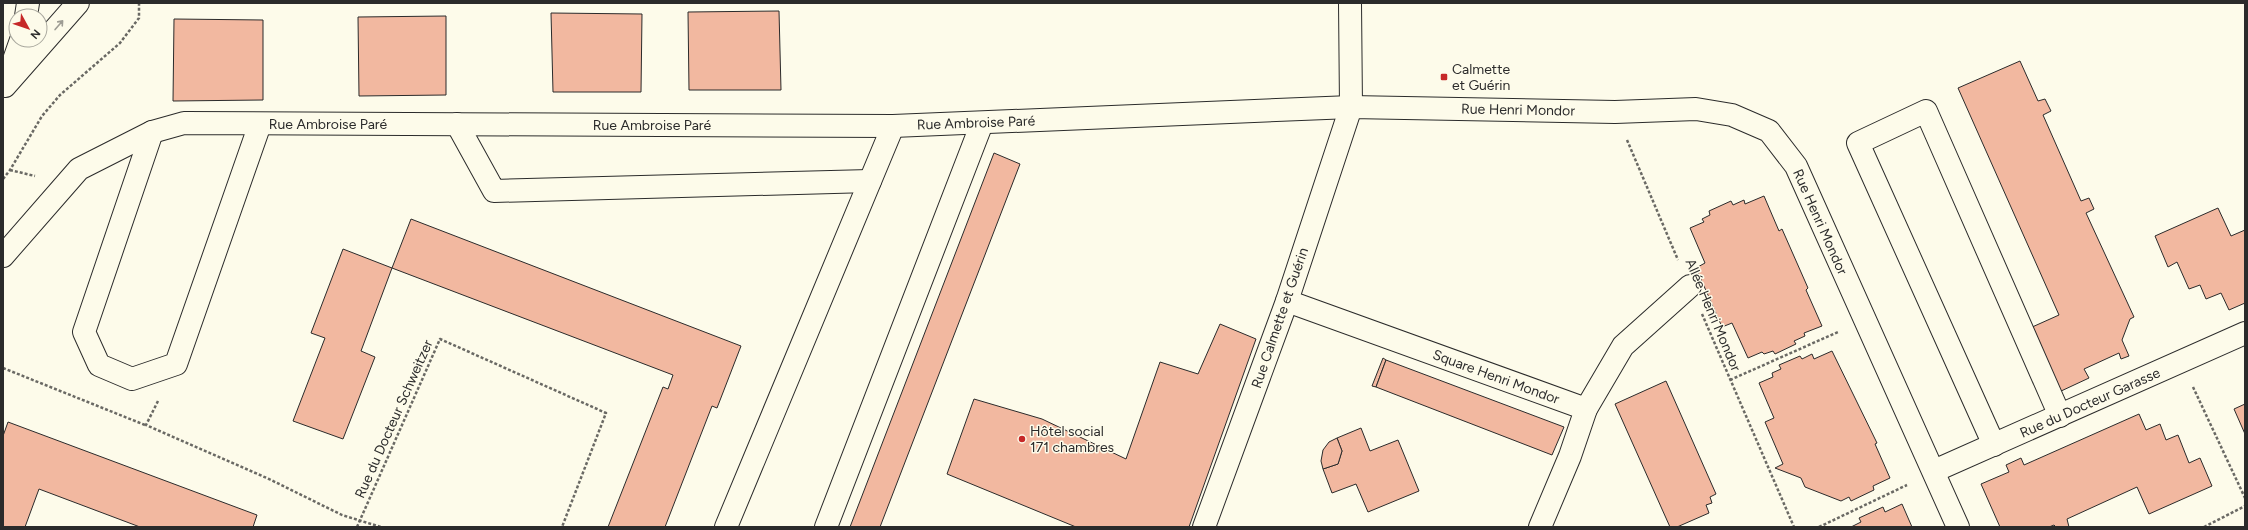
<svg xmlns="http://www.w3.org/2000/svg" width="2248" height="530" viewBox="0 0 2248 530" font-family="Figtree,sans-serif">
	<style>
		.building { fill: #f2b8a0; stroke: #2b2b2b }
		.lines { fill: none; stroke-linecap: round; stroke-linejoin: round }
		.minor-casing { stroke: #2b2b2b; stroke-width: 24 }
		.major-casing { stroke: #2b2b2b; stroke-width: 24 }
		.path { stroke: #6a6964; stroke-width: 2.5; stroke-dasharray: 3 2; stroke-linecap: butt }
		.minor { stroke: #fdfbea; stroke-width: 22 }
		.major { stroke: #fdfbea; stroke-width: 22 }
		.oneway { stroke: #9e9d94 }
		.poi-dot { fill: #c62828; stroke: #fdfbea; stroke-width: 1.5 }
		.labels { text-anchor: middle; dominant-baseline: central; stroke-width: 3; stroke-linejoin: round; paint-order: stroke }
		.poi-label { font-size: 14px; fill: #2b2b2b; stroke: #fdfbea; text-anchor: start }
		.street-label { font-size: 14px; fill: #2b2b2b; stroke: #fdfbea }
	</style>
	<rect width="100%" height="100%" fill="#fdfbea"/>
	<g class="building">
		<path d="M779 11 781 90H689L688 12Z"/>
		<path d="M551 13 642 14 641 92H553Z"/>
		<path d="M446 16V95L359 96 358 17Z"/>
		<path d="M174 19 263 20V100L173 101Z"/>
		<path d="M2020 61 2038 101 2045 99 2051 111 2043 115 2081 201 2089 198 2094 209 2086 213 2134 317 2130 319 2122 340 2129 356 2121 359 2119 353 2084 369 2089 378 2059 392 2030 328 2059 315 1958 88Z"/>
		<path d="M994 153 1020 164 880 527H850Z"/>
		<path d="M1764 196 1779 231 1782 229 1808 288 1806 290 1822 326 1804 333 1805 336 1794 341 1796 344 1775 354 1773 351 1764 354 1762 352 1748 358 1732 323 1722 327 1696 268 1705 263 1690 228 1704 222 1702 219 1710 215 1709 211 1731 201 1733 205 1744 200 1745 204Z"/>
		<path d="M2218 208 2231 236 2245 230V303L2229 310 2221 293 2206 299 2200 285 2189 289 2177 262 2168 267 2155 236Z"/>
		<path d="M411 219 741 346 717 408 712 406 665 527H608L663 387 668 389 673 375 392 268Z"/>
		<path d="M343 249 392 268 361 351 375 357 343 439 293 421 325 338 311 333Z"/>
		<path d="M1220 324 1256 339 1189 527H1076L947 474 974 399 1042 419 1126 459 1160 362 1198 374Z"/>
		<path d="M1832 351 1877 443 1875 444 1890 478 1873 486 1874 490 1851 501 1849 497 1841 501 1805 487 1801 478 1775 468 1783 464 1765 422 1774 418 1759 383 1773 377 1772 373 1781 369 1779 365 1800 356 1802 359 1812 354 1814 359Z"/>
		<path d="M1383 358 1386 360 1376 387 1372 386Z"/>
		<path d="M1386 360 1564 427 1552 455 1376 387Z"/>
		<path d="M1666 381 1716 494 1710 497 1712 503 1706 505 1709 513 1677 527H1670L1615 404Z"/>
		<path d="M2245 404V434L2234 409Z"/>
		<path d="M2139 414 2146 430 2160 424 2166 440 2178 435 2189 463 2200 458 2212 486 2149 514 2137 487 2067 519 2069 527H2056L2054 525 2049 527H2000L1981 484 2009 472 2006 465 2021 458 2024 465Z"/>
		<path d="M8 422 257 515 253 527H140L39 489 25 527H3V436Z"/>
		<path d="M1361 428 1370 451 1398 440 1419 491 1368 512 1356 484 1332 493 1323 469 1338 464 1342 451 1337 438Z"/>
		<path d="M1337 438 1342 451 1338 464 1323 469 1321 461 1323 450 1329 442Z"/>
		<path d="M1902 504 1912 527H1851L1861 522 1859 518 1883 507 1885 512Z"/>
	</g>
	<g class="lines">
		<g class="minor-casing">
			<g id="minor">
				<path d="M457 124 494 191 870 181"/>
				<path d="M152 132 84 332 99 365 132 379 176 364 260 124"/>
				<path d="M3 256 79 169 152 132 184 123 893 126 1351 107 1615 112 1696 109 1732 115 1769 131 1796 166 1958 527"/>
				<path d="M1287 301 1586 409"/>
				<path d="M1994 445 1858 143 1926 111 2060 416"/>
				<path d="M1934 471 2245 333"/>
				<path d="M726 527 893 126"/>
				<path d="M826 527 982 123"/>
				<path d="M1204 527 1287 301 1351 107 1350 3"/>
				<path d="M1540 527 1570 456 1586 409 1623 346 1690 286"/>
			</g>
		</g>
		<g class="major-casing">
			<g id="major">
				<path d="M26 16 28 3"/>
				<path d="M8 77 21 40"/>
				<path d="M5 86 78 3"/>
			</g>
		</g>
		<g class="path">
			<path d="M1627 140 1678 260"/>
			<path d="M10 170 35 176"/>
			<path d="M3 179 10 170 42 116 60 95 120 43 139 18V3"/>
			<path d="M1702 314 1794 527"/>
			<path d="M3 368 145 425"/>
			<path d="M1730 380 1838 332"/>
			<path d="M2193 387 2245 498"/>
			<path d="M158 401 146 425 269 479 342 515 381 527"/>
			<path d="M357 527 440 339 606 413 562 527"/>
			<path d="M1819 527 1907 485"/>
			<path d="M2204 527 2245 506"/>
		</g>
		<use href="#minor" class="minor"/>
		<use href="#major" class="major"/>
	</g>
	<defs><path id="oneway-shaft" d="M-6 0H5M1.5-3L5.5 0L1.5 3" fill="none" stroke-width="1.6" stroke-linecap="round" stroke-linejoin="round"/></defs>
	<use class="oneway" href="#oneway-shaft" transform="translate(59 25) rotate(-49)"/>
	<g class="poi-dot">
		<rect x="1440" y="73" width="8" height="8" rx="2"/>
		<circle cx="1022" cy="439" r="4"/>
	</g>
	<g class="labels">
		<g class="poi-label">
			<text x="1452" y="69">Calmette<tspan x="1452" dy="16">et Guérin</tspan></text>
			<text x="1030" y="431">Hôtel social<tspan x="1030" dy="16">171 chambres</tspan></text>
		</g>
		<g class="street-label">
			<text transform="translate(1518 110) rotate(1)">Rue Henri Mondor</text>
			<text transform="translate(976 123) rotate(-2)">Rue Ambroise Paré</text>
			<text x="328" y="124">Rue Ambroise Paré</text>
			<text x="652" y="125">Rue Ambroise Paré</text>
			<text transform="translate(1820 222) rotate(66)">Rue Henri Mondor</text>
			<text transform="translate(1713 315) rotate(67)">Allée Henri Mondor</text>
			<text transform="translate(1280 318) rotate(-71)">Rue Calmette et Guérin</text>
			<text transform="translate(1496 377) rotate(20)">Square Henri Mondor</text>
			<text transform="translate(2090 403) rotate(-24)">Rue du Docteur Garasse</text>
			<text transform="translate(394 419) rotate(-66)">Rue du Docteur Schweitzer</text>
		</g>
	</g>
	<rect width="2248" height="530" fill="none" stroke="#2b2b2b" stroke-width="8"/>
	<g transform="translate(28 28) rotate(130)"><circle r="19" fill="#fdfbea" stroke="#a9a89e"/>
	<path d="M0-3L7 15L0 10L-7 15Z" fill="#c62828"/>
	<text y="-6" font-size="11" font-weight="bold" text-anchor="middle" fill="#2b2b2b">N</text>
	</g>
</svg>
